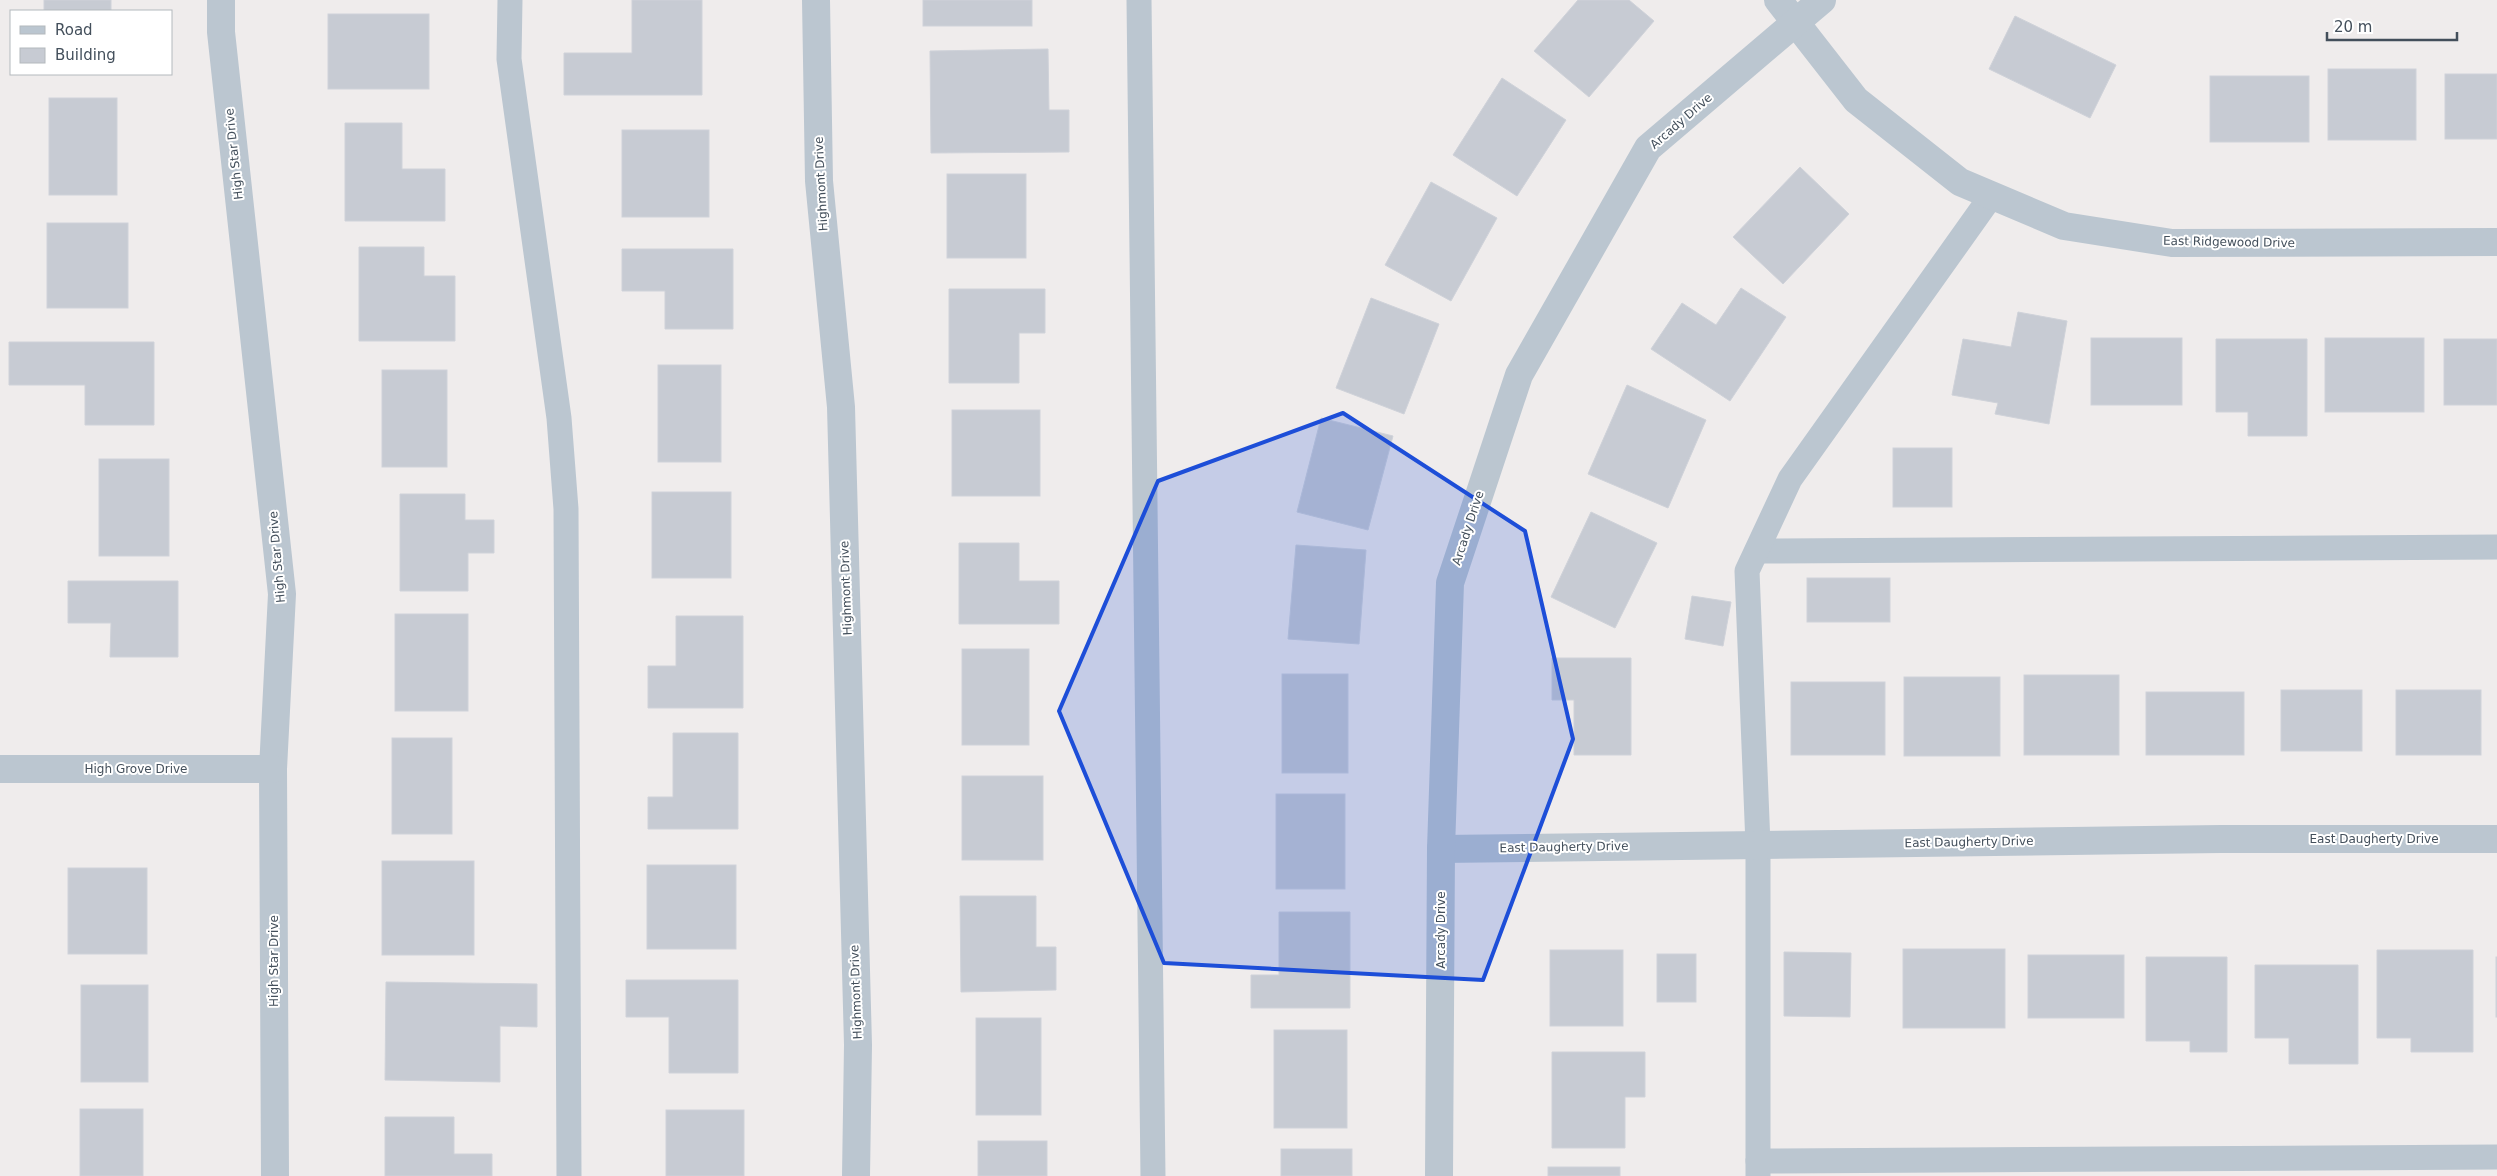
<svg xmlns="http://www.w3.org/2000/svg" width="2497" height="1176" viewBox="0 0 2497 1176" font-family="'DejaVu Sans',sans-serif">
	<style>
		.building { fill: #c7cbd3; stroke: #cfd2d9 }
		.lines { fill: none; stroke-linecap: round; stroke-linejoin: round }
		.service { stroke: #bbc6d0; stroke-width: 25 }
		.minor { stroke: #bbc6d0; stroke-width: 28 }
		.marked { fill: #1d4ed8; fill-opacity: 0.2; stroke: #1d4ed8; stroke-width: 4; stroke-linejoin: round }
		.labels { text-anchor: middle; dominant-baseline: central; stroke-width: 4; stroke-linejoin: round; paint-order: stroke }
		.street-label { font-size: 12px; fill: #434f5b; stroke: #fff }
	</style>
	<rect width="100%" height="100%" fill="#efecec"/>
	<g class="building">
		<rect x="44" y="0" width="67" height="11"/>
		<path d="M632 0H702V95H564V53H632Z"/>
		<rect x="923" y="0" width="109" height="26"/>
		<path d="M1578 0H1629L1654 21 1589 97 1534 51Z"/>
		<rect x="328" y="14" width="101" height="75"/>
		<path d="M2015 16 2116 65 2090 118 1989 69Z"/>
		<path d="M1048 49 1049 110H1069V152L931 153 930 51Z"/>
		<rect x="2328" y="69" width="88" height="71"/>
		<rect x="2445" y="74" width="52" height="65"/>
		<rect x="2210" y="76" width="99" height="66"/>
		<path d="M1502 78 1566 120 1517 196 1453 155Z"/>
		<rect x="49" y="98" width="68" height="97"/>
		<path d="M345 123H402V169H445V221H345Z"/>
		<rect x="622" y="130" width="87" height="87"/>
		<path d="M1800 167 1849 214 1783 284 1733 237Z"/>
		<rect x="947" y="174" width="79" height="84"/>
		<path d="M1431 182 1497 218 1451 301 1385 265Z"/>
		<rect x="47" y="223" width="81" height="85"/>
		<path d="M359 247H424V276H455V341H359Z"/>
		<path d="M622 249H733V329H665V291H622Z"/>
		<path d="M1741 288 1786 317 1730 401 1651 349 1682 303 1716 325Z"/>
		<path d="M949 289H1045V333H1019V383H949Z"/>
		<path d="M1371 298 1439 324 1404 414 1336 388Z"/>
		<path d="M2018 312 2067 321 2049 424 1995 414 1998 403 1952 395 1963 339 2011 347Z"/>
		<rect x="2091" y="338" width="91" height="67"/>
		<rect x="2325" y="338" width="99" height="74"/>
		<path d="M2216 339H2307V436H2248V412H2216Z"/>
		<rect x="2444" y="339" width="53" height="66"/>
		<path d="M9 342H154V425H85V385H9Z"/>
		<rect x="658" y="365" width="63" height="97"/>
		<rect x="382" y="370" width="65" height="97"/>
		<path d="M1627 385 1706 420 1668 508 1588 474Z"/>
		<rect x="952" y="410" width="88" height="86"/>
		<path d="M1321 418 1393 436 1368 530 1297 512Z"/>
		<rect x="1893" y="448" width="59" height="59"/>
		<rect x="99" y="459" width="70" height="97"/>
		<rect x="652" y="492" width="79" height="86"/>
		<path d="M400 494H465V520H494V553H468V591H400Z"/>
		<path d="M1591 512 1657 543 1615 628 1551 597Z"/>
		<path d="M959 543H1019V581H1059V624H959Z"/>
		<path d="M1296 545 1366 550 1359 644 1288 639Z"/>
		<rect x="1807" y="578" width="83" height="44"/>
		<path d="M68 581H178V657H110L111 623H68Z"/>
		<path d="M1692 596 1731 602 1723 646 1685 639Z"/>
		<rect x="395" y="614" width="73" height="97"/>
		<path d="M676 616H743V708H648V666H676Z"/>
		<rect x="962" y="649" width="67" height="96"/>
		<path d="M1552 658H1631V755H1574V700H1552Z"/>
		<rect x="1282" y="674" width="66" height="99"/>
		<rect x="2024" y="675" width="95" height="80"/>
		<rect x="1904" y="677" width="96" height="79"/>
		<rect x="1791" y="682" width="94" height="73"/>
		<rect x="2281" y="690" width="81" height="61"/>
		<rect x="2396" y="690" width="85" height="65"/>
		<rect x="2146" y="692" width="98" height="63"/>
		<path d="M673 733H738V829H648V797H673Z"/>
		<rect x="392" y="738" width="60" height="96"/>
		<rect x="962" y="776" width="81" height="84"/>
		<rect x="1276" y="794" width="69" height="95"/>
		<rect x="382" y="861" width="92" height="94"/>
		<rect x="647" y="865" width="89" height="84"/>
		<rect x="68" y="868" width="79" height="86"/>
		<path d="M960 896H1036V947H1056V990L961 992Z"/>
		<path d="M1279 912H1350V1008H1251V975H1279Z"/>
		<rect x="1903" y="949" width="102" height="79"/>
		<rect x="1550" y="950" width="73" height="76"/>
		<path d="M2377 950H2473V1052H2411V1038H2377Z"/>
		<path d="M1784 952 1851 953 1850 1017 1784 1016Z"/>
		<rect x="1657" y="954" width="39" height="48"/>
		<rect x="2028" y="955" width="96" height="63"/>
		<path d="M2146 957H2227V1052H2190V1041H2146Z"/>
		<rect x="2496" y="957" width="1" height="60"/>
		<path d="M2255 965H2358V1064H2289V1038H2255Z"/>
		<path d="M626 980H738V1073H669V1017H626Z"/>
		<path d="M386 982 537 984V1027L500 1026V1082L385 1080Z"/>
		<rect x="81" y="985" width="67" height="97"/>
		<rect x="976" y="1018" width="65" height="97"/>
		<rect x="1274" y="1030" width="73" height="98"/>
		<path d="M1552 1052H1645V1097H1625V1148H1552Z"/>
		<rect x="80" y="1109" width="63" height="67"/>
		<rect x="666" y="1110" width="78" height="66"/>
		<path d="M385 1117H454V1154H492V1176H385Z"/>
		<rect x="978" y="1141" width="69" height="35"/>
		<rect x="1281" y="1149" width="71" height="27"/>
		<rect x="1548" y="1167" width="72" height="9"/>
	</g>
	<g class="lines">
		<g class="service">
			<path d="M510 0 509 59 559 418 566 509 569 1176"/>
			<path d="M1139 0 1153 1176"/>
			<path d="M1757 551 2497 547"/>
			<path d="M1758 1161 2497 1157"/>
			<path d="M1758 1176V845L1747 571 1790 479 1992 195"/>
		</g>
		<g class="minor">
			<path d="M221 0V32L282 594 273 769 275 1176"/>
			<path d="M816 0 819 181 841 407 858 1045 856 1176"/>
			<path d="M1778 0 1856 100 1960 182 2064 226 2172 243 2497 242"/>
			<path d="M0 769H273"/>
			<path d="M1441 849 2221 839H2497"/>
			<path d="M1439 1176 1441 849 1450 583 1519 375 1648 148 1822 0"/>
		</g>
	</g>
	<path class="marked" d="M1343 413 1525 531 1573 739 1483 980 1164 963 1059 711 1158 481Z"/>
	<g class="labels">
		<g class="street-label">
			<text transform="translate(1681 121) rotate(-41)">Arcady Drive</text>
			<text transform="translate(234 154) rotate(-96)">High Star Drive</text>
			<text transform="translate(821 184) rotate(-93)">Highmont Drive</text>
			<text transform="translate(2229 242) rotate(1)">East Ridgewood Drive</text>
			<text transform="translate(1468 528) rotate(-72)">Arcady Drive</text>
			<text transform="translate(277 557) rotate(-95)">High Star Drive</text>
			<text transform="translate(846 588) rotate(-92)">Highmont Drive</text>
			<text x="136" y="769">High Grove Drive</text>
			<text x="2374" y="839">East Daugherty Drive</text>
			<text transform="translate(1969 842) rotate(-1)">East Daugherty Drive</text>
			<text transform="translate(1564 847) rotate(-1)">East Daugherty Drive</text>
			<text transform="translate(1441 930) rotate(-90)">Arcady Drive</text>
			<text transform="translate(274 961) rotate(-90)">High Star Drive</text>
			<text transform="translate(856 992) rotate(-92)">Highmont Drive</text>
		</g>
	</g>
	<rect x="10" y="10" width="162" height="65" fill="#ffffff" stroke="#b4b9bd"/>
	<rect x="20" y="26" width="25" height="8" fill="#bbc6d0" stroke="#b4b9bd"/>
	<text x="55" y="35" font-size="15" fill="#434f5b">Road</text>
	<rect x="20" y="48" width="25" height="15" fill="#c7cbd3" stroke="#b4b9bd"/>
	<text x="55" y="60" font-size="15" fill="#434f5b">Building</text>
	<path d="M2327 32v8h130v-8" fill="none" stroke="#434f5b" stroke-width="2.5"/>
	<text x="2334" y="32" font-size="15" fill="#434f5b" stroke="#ffffff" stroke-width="4" paint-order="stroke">20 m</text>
</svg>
